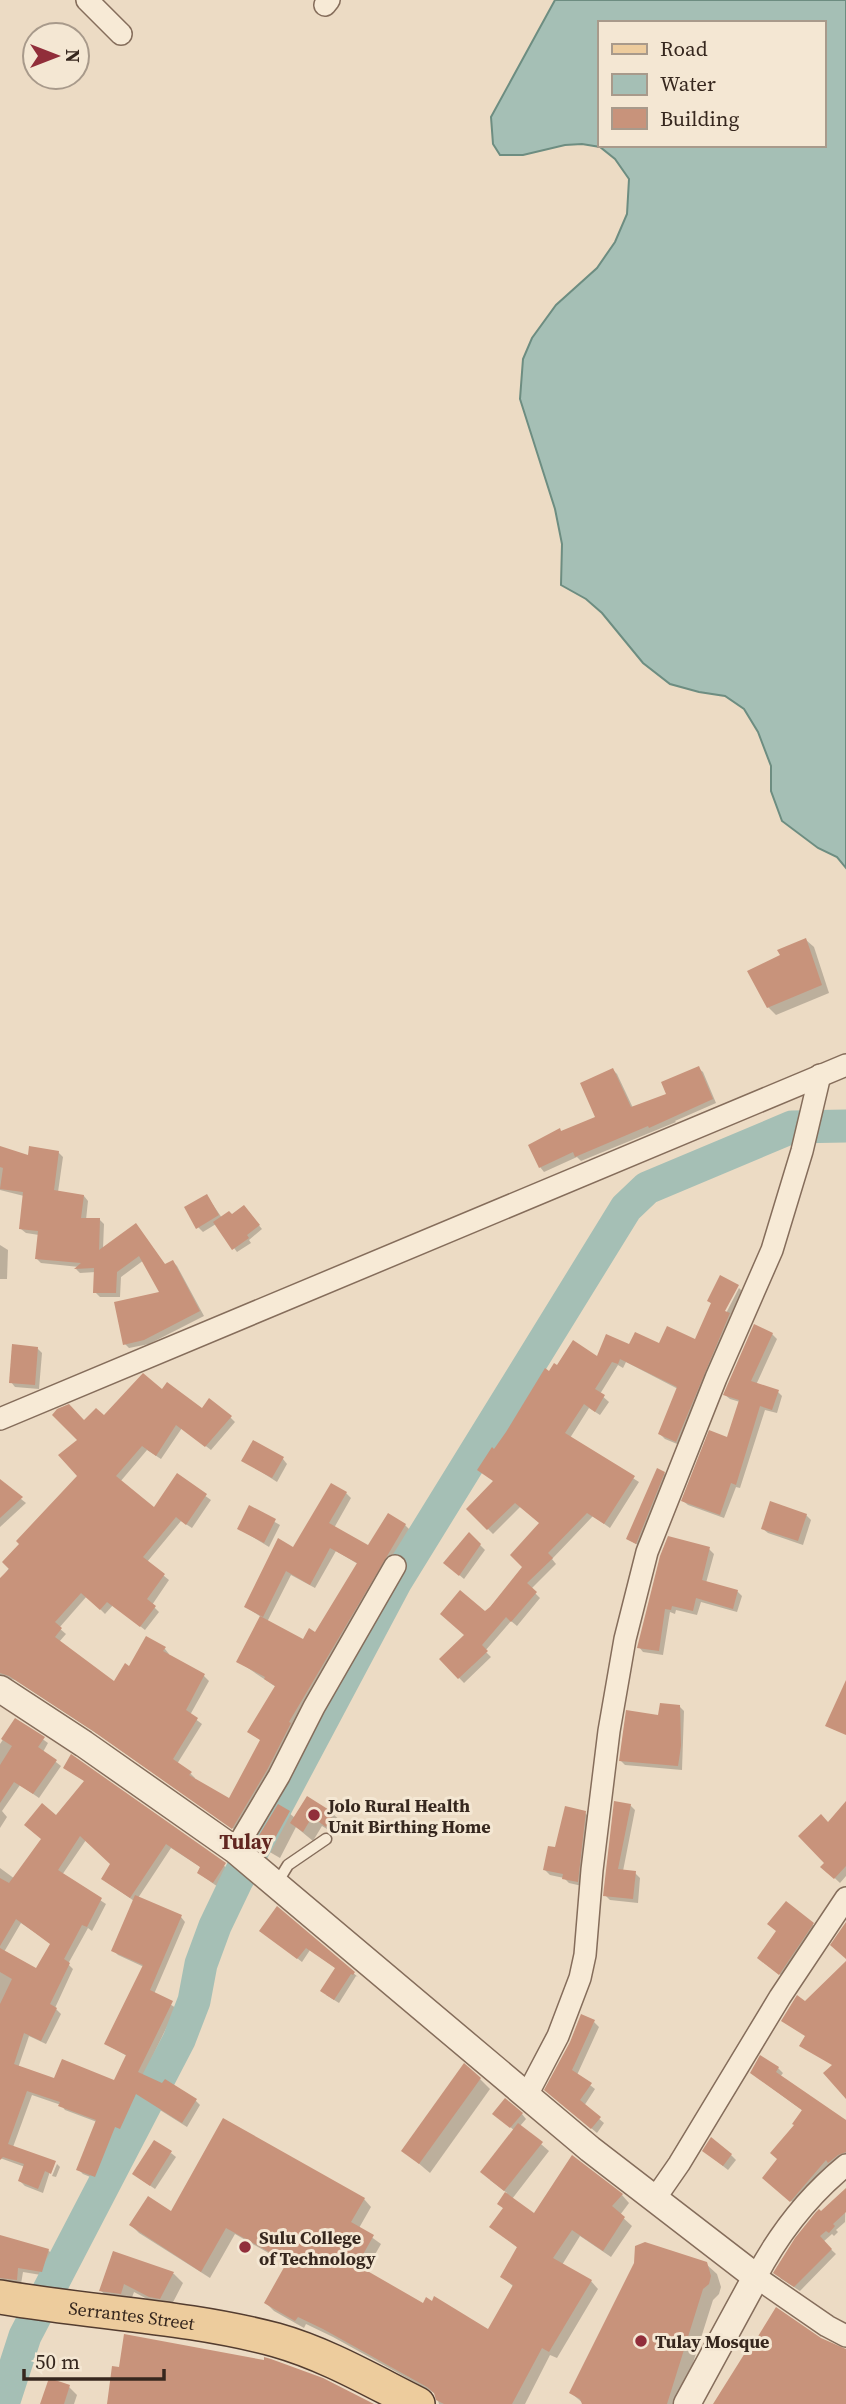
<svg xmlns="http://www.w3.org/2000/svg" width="846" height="2404" viewBox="0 0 846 2404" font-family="'Source Serif 4',serif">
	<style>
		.water { fill: #a5bfb5; stroke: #6d8d81; stroke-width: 2; fill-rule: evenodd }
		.shadow { fill: #0003; fill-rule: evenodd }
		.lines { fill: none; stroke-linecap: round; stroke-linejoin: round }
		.river { stroke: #a5bfb5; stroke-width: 33 }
		.building { fill: #c8937b }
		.service-casing { stroke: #856d5b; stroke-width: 13 }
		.minor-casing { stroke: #856d5b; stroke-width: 24 }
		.tertiary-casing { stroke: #856d5b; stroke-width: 29 }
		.primary-casing { stroke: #533c2f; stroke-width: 36 }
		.service { stroke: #f7ead6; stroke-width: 10 }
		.minor { stroke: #f7ead6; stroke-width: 21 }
		.tertiary { stroke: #f7ead6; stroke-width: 26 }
		.primary { stroke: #edcc9d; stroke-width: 33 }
		.poi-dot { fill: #912e3a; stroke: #f4e7d3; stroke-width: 2.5 }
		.labels { text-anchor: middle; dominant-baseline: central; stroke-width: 6; stroke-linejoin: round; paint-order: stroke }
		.poi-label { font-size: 18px; font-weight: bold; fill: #36271e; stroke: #f4e7d3; text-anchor: start }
		.street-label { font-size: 18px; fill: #36271e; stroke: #f4e7d3 }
		.quarter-label { font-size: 21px; font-weight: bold; fill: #612620; stroke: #f4e7d3 }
	</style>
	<rect width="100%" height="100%" fill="#ecdbc4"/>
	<path class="water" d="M555 0H846V868L837 857 818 848 782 821 771 791V766L758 732 744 709 725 696 699 692 670 684 643 663 602 613 586 599 561 585 562 544 555 509 520 399 523 359 532 338 556 305 597 268 615 242 627 214 629 179 615 159 600 147 582 144 565 145 523 155H500L493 144 491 117ZM599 23H823V145H599Z"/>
	<g class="shadow">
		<path d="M806 940 814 947 829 993 776 1015 768 1007 782 956Z"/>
		<path d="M698 1068 703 1072 716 1103 675 1121 676 1122 581 1161 577 1157 544 1172 540 1167 562 1133 598 1118 613 1070 617 1074 633 1108 669 1095Z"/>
		<path d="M0 1148 29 1157 58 1152 63 1157 58 1192 84 1196 88 1201 86 1220 99 1219 104 1224 103 1249 136 1226 166 1266 173 1262 177 1266 204 1316 149 1344 129 1348 125 1344 162 1293 144 1260 121 1277 120 1297H100L95 1292 96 1272 80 1273 76 1269 79 1267 41 1263 36 1258 39 1235 26 1233 21 1229 24 1196 0 1190Z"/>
		<path d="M207 1196 222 1218 247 1211 262 1229 249 1240 251 1243 237 1252 216 1224 203 1232 198 1227Z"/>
		<path d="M0 1245 8 1250 7 1279H0Z"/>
		<path d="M721 1278 720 1318 723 1319 739 1288 743 1292 730 1316 734 1319 682 1446 665 1439 660 1434 678 1389 626 1362 623 1368 618 1365 600 1394 609 1402 600 1415 589 1408 570 1438 639 1482 610 1528 593 1516 552 1559 556 1564 531 1589 540 1598 517 1626 511 1621 485 1651 491 1657 464 1683 441 1659 466 1635 525 1567 541 1523 521 1506 493 1534 468 1509 495 1482 479 1470 550 1373 630 1346 696 1341 712 1304 709 1301Z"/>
		<path d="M772 1334 777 1339 756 1385 778 1392 782 1396 777 1413 765 1410 740 1488 736 1487 724 1518 688 1505 683 1501 729 1439 740 1402 730 1399 725 1395Z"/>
		<path d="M37 1348 42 1353 39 1389 15 1387 11 1382Z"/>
		<path d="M162 1391 202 1410 230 1417 235 1422 211 1450 182 1428 161 1459 147 1450 120 1482 154 1510 177 1476 211 1500 192 1528 181 1521 147 1562 169 1580 152 1605 159 1612 145 1630 113 1605 105 1614 87 1596 59 1628 66 1634 59 1642 114 1684 130 1668 147 1638 165 1649 169 1654 168 1656 204 1676 209 1681 190 1715 202 1724 177 1764 190 1773 195 1778 194 1780 230 1800 262 1741 249 1732 276 1687 239 1662 261 1617 246 1607 294 1549 346 1493 351 1498 334 1528 369 1547 405 1525 410 1530 293 1728 238 1832 99 1735 15 1680 0 1676V1580L79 1476V1440L85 1422 104 1417ZM336 1551 358 1564 316 1634 304 1641 267 1622 291 1575 315 1588Z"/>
		<path d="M283 1459 287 1464 277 1482 244 1461Z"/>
		<path d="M664 1473 669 1478 641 1547 628 1539Z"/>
		<path d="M0 1482 26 1503 0 1527Z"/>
		<path d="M250 1508 280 1525 269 1547 240 1529Z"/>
		<path d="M806 1515 811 1520 803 1545 768 1533 763 1529Z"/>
		<path d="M469 1534 485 1550 464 1579 450 1567Z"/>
		<path d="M709 1549 714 1554 706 1583 737 1591 742 1596 737 1612 701 1602 697 1615 676 1610 675 1614 670 1612 663 1655 643 1652 639 1647 661 1557Z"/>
		<path d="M679 1706 684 1711 682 1770 625 1765 620 1760 660 1717Z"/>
		<path d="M16 1720 48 1743 43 1752 61 1766 39 1798 20 1785 2 1811 7 1817 0 1828V1744Z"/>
		<path d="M70 1772 229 1869 218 1887 204 1877 202 1868 171 1848 138 1898 181 1917 185 1922 154 1994 176 2008 143 2076 196 2101 200 2105 187 2127 141 2098 125 2133 120 2131 100 2181 83 2174 78 2169 97 2122 65 2110 61 2105 32 2095 13 2147 53 2162 43 2193 25 2186 20 2181 25 2167 0 2158V1868L15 1879 57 1818 86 1782ZM86 1840 112 1864 103 1879 134 1901 113 1950 118 1955 144 1967 106 2044 127 2056 115 2082 55 2080 18 2068 29 2036 46 2044 61 2014 55 2008 73 1969 68 1964 88 1928 92 1931 106 1904 62 1875ZM21 1923 52 1944 36 1971 4 1952Z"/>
		<path d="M307 1798 333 1814 344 1824 337 1835 322 1826 313 1841 296 1827 280 1858 268 1851 257 1841 288 1812 295 1818Z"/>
		<path d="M846 1803V1876L840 1883 823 1867 826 1863 828 1824Z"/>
		<path d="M630 1805 635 1810 623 1871 635 1873 640 1878 638 1903 610 1900 605 1895Z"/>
		<path d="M585 1813 590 1818 582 1886 569 1883 564 1878 550 1875 545 1870 556 1849Z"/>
		<path d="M278 1909 358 1977 356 1976 339 2003 326 1995 337 1969 310 1950 302 1962 266 1934Z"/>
		<path d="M812 1924 817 1929 785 1978 764 1963 778 1932Z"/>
		<path d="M594 2022 599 2027 577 2075 595 2089 584 2106 604 2123 597 2133 552 2095Z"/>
		<path d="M778 2068 783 2073 780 2077 846 2122V2159L796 2205 769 2183 803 2111 757 2077Z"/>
		<path d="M480 2079 490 2089 430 2173 404 2151Z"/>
		<path d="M522 2114 526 2119 520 2126 549 2151 512 2199 535 2216 622 2195 629 2203 620 2215 632 2226 611 2257 580 2236 562 2265 591 2281 598 2289 557 2358 550 2355 525 2404H439L436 2394 333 2337 306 2324 304 2328 274 2311 266 2303 288 2264 235 2234 210 2278 139 2233 131 2225 172 2214 364 2199 371 2207 359 2228 381 2244 365 2272 423 2305 489 2331 514 2287 502 2277 518 2248 492 2227 504 2209 499 2204 507 2193 490 2180 515 2131 499 2118Z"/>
		<path d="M171 2153 176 2157 155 2189 139 2178Z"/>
		<path d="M709 2155H731L736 2160 728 2170Z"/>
		<path d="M57 2164 60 2167 56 2177 52 2176Z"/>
		<path d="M846 2191 845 2222 836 2230 838 2232 834 2236 832 2234 823 2242 836 2254 800 2291 780 2278 821 2213Z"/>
		<path d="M0 2237 48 2250 53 2255 47 2276 23 2272 21 2284 0 2280Z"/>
		<path d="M114 2253 174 2274 183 2283 170 2308 160 2306 134 2292 130 2303 111 2300 101 2291Z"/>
		<path d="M636 2264H706L717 2274 721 2287 719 2294 713 2300 680 2404H584L571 2393Z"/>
		<path d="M69 2387 77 2395 74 2404H42Z"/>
	</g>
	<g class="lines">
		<path class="river" d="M3 2404 25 2336 179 2040 194 2001 201 1964 215 1926 237 1880 396 1581 626 1208 647 1188 792 1127 846 1126"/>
	</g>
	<g class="building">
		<path d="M806 938 822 985 767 1008 747 971 780 955 777 950Z"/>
		<path d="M699 1066 713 1099 649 1128 648 1126 575 1157 573 1152 539 1168 528 1145 560 1128 561 1131 595 1117 580 1083 613 1068 631 1107 666 1094 661 1082Z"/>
		<path d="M0 1146 28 1155 29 1146 59 1151 54 1190 84 1195 81 1218H100L99 1250 136 1223 165 1264 173 1260 200 1311 144 1340 123 1345 114 1302 159 1292 139 1256 117 1272 116 1293H93L94 1268 74 1269 81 1263 35 1259 38 1231 19 1229 23 1192 0 1189 3 1168 0 1167Z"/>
		<path d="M207 1194 219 1215 196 1229 184 1207Z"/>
		<path d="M244 1205 260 1225 247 1235 249 1238 232 1250 213 1222 229 1211 232 1214Z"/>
		<path d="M720 1275 739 1285 725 1311 730 1313 676 1442 658 1434 677 1387 620 1359 618 1364 612 1362 595 1389 605 1395 595 1412 584 1404 565 1433 635 1476 604 1524 587 1513 548 1553 553 1558 527 1583 537 1592 511 1622 506 1617 482 1645 488 1651 458 1679 439 1659 464 1635 440 1614 460 1590 485 1611 490 1607 522 1567 510 1555 539 1523 515 1503 487 1530 466 1509 493 1481 477 1470 492 1447 494 1449 506 1432 545 1368 549 1371 554 1363 557 1365 573 1340 597 1356 606 1334 629 1344 635 1332 659 1343 667 1326 695 1339 711 1303 707 1301Z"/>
		<path d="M754 1324 773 1333 751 1381 779 1390 772 1410 760 1406 736 1485 731 1483 720 1515 681 1501 709 1430 727 1437 739 1400 723 1395Z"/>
		<path d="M12 1344 38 1347 35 1385 9 1383Z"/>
		<path d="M143 1373 162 1389 167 1382 202 1408 209 1398 232 1416 205 1447 176 1425 156 1456 142 1446 116 1476 154 1507 177 1473 207 1494 186 1525 176 1517 143 1557 165 1574 147 1599 156 1606 140 1627 107 1602 100 1610 81 1593 55 1622 62 1628 55 1637 114 1681 125 1663 129 1666 146 1636 166 1647 163 1651 205 1674 186 1710 198 1718 173 1759 192 1772 189 1775 229 1798 260 1740 247 1732 275 1686 264 1679 265 1677 236 1662 260 1616 303 1639 309 1628 315 1632 357 1563 330 1548 310 1585 286 1571 263 1617 244 1607 278 1538 293 1547 331 1483 347 1492 329 1523 368 1545 388 1513 406 1524 289 1722 291 1723 267 1770 232 1829 93 1731 9 1676 0 1673V1578L9 1569 2 1562 19 1544 16 1541 77 1476 58 1455 77 1440 52 1415 57 1409 69 1404 84 1420 96 1408 104 1415Z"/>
		<path d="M253 1440 284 1457 272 1478 241 1461Z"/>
		<path d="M657 1468 665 1472 636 1544 626 1539Z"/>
		<path d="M0 1479 23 1497 0 1518Z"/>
		<path d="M770 1501 807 1514 798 1541 761 1529Z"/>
		<path d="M249 1505 276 1519 264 1543 237 1529Z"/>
		<path d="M469 1532 481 1544 459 1576 443 1563Z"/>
		<path d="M668 1536 710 1547 702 1580 738 1590 733 1609 696 1598 693 1611 672 1606 671 1610 665 1609 659 1651 637 1648 660 1556Z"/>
		<path d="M846 1680V1735L825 1726Z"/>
		<path d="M660 1703 680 1705 681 1746 678 1766 619 1761 626 1710 658 1715Z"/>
		<path d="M15 1718 45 1737 38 1747 57 1760 33 1794 14 1782 0 1803V1765L12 1746 1 1739Z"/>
		<path d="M71 1754 226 1863 213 1883 197 1873 200 1867 166 1844 130 1898 101 1879 110 1864 80 1836 58 1870 102 1898 87 1927 82 1925 64 1959 70 1963 50 2004 57 2008 41 2041 24 2033 14 2064 54 2078 62 2059 114 2080 126 2055 104 2044 143 1965 111 1951 135 1895 182 1915 150 1990 173 2001 138 2072 162 2083 165 2079 197 2099 182 2123 136 2094 120 2129 115 2127 95 2177 76 2170 96 2120 58 2106 60 2102 27 2091 8 2144 56 2161 51 2174 45 2171 38 2189 18 2181 24 2164 3 2157 0 2160V2004L12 1979 0 1972V1948L36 1968 50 1944 16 1919 0 1946V1878L9 1883 41 1839 24 1825 42 1803 56 1815 84 1781 63 1768Z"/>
		<path d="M307 1796 334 1813 326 1827 312 1817 303 1832 290 1823Z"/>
		<path d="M614 1801 631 1804 618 1869 636 1871 633 1899 603 1896Z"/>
		<path d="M846 1801V1866L834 1879 820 1867 824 1863 798 1836 821 1814 828 1822Z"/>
		<path d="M278 1804 290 1811 269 1849 255 1842Z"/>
		<path d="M565 1806 586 1811 578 1882 562 1879 563 1874 543 1870 548 1846 555 1847Z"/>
		<path d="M786 1901 814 1923 779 1975 757 1958 776 1931 767 1924Z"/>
		<path d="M277 1906 355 1972 353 1975 351 1974 334 2000 320 1991 335 1968 306 1948 297 1959 259 1931Z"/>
		<path d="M846 1922V1959L830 1945Z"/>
		<path d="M846 1961V2099L823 2073 832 2065 799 2046 805 2036 781 2021 797 1995 805 2001Z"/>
		<path d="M581 2014 595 2020 572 2070 592 2083 580 2100 601 2117 591 2129 544 2090 570 2042Z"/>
		<path d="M760 2055 779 2067 776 2072 846 2120V2152L838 2155 828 2163 826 2160 790 2202 762 2178 777 2159 770 2153 794 2125 792 2124 802 2110 750 2073Z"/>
		<path d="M464 2063 481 2078 419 2164 401 2151Z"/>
		<path d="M505 2098 523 2113 510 2128 492 2114Z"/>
		<path d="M223 2118 365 2198 351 2222 374 2235 357 2265 423 2303 426 2297 432 2301 434 2296 488 2329 513 2285 500 2277 517 2247 489 2227 503 2208 497 2204 505 2192 534 2213 572 2155 623 2194 612 2206 625 2217 603 2251 572 2230 553 2258 592 2280 549 2352 542 2348 512 2404H444L436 2400 434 2393 427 2387 323 2329 298 2317 295 2321 264 2303 287 2262 226 2228 201 2272 129 2225 148 2196 171 2211Z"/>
		<path d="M518 2123 543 2142 504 2191 480 2172Z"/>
		<path d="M711 2137 732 2154 723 2166 702 2151Z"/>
		<path d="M154 2140 172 2151 150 2186 132 2174Z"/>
		<path d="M846 2188V2212L833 2224 835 2226 829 2233 826 2231 820 2236 832 2249 794 2287 773 2273 795 2238 816 2212 819 2209 821 2211Z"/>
		<path d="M0 2235 49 2249 42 2272 18 2268 17 2280 0 2278Z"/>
		<path d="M645 2242 707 2262 711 2276 709 2284 703 2289 667 2404H582L580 2399 569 2393 634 2263 635 2246Z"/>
		<path d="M113 2251 174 2272 160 2299 149 2297 124 2284 121 2294 99 2291Z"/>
		<path d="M776 2307 821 2338 846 2349V2404H713L755 2337 757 2338Z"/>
		<path d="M124 2334 264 2360V2357L271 2359 323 2378 374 2404H107L112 2366 119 2367Z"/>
		<path d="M49 2378 70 2385 64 2404H40Z"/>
	</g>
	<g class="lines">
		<g class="service-casing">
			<path id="service" d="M277 1883 288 1865 326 1839"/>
		</g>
		<g class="minor-casing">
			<g id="minor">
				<path d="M87 0 121 34"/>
				<path d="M325 5 329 0"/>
				<path d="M0 1419 846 1065"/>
				<path d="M235 1850 279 1776 314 1707 395 1566"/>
				<path d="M527 2095 558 2036 580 1978 585 1955 592 1870 609 1731 625 1639 647 1552 716 1378 772 1250 802 1151 820 1075"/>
				<path d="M846 2165C807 2197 779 2233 756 2277L827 2326 846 2336"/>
				<path d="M654 2200 679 2164 780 1997 846 1898"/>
			</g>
		</g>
		<g class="tertiary-casing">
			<path id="tertiary" d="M0 1689 84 1744 235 1850 590 2149 756 2277 687 2404"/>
		</g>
		<g class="primary-casing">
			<g id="primary">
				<path id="s1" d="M0 2297C91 2313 186 2316 276 2340 326 2354 372 2381 418 2404"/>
			</g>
		</g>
		<use href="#service" class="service"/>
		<use href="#minor" class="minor"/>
		<use href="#tertiary" class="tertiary"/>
		<use href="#primary" class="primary"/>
	</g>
	<g class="poi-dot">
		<circle cx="314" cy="1815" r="7"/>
		<circle cx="245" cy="2247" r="7"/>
		<circle cx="641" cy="2341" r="7"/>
	</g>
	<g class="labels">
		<g class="poi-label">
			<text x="328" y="1805">Jolo Rural Health<tspan x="328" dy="21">Unit Birthing Home</tspan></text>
			<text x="259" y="2237">Sulu College<tspan x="259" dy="21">of Technology</tspan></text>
			<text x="655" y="2341">Tulay Mosque</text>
		</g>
		<g class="street-label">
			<text stroke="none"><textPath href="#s1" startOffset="133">Serrantes Street</textPath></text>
		</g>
		<g class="quarter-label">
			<text x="246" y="1841">Tulay</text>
		</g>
	</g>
	<rect x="598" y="21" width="228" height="126" fill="#f4e7d3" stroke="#a89a8b" stroke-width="2"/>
	<rect x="612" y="44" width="35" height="10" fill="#edcc9d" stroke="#a89a8b" stroke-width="2"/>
	<text x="660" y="56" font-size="21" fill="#36271e">Road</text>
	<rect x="612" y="74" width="35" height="21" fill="#a5bfb5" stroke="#a89a8b" stroke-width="2"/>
	<text x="660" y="91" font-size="21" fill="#36271e">Water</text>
	<rect x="612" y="108" width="35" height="21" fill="#c8937b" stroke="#a89a8b" stroke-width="2"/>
	<text x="660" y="126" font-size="21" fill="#36271e">Building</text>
	<g transform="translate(56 56) rotate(90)"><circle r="33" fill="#f4e7d3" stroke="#a89a8b" stroke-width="2"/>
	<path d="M0-5L12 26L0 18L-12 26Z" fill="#912e3a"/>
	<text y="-10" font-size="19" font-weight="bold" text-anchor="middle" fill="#36271e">N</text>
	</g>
	<path d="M24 2369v10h140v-10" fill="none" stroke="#36271e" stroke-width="3.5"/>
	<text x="35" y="2369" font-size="21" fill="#36271e" stroke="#f4e7d3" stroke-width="5" paint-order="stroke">50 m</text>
</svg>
